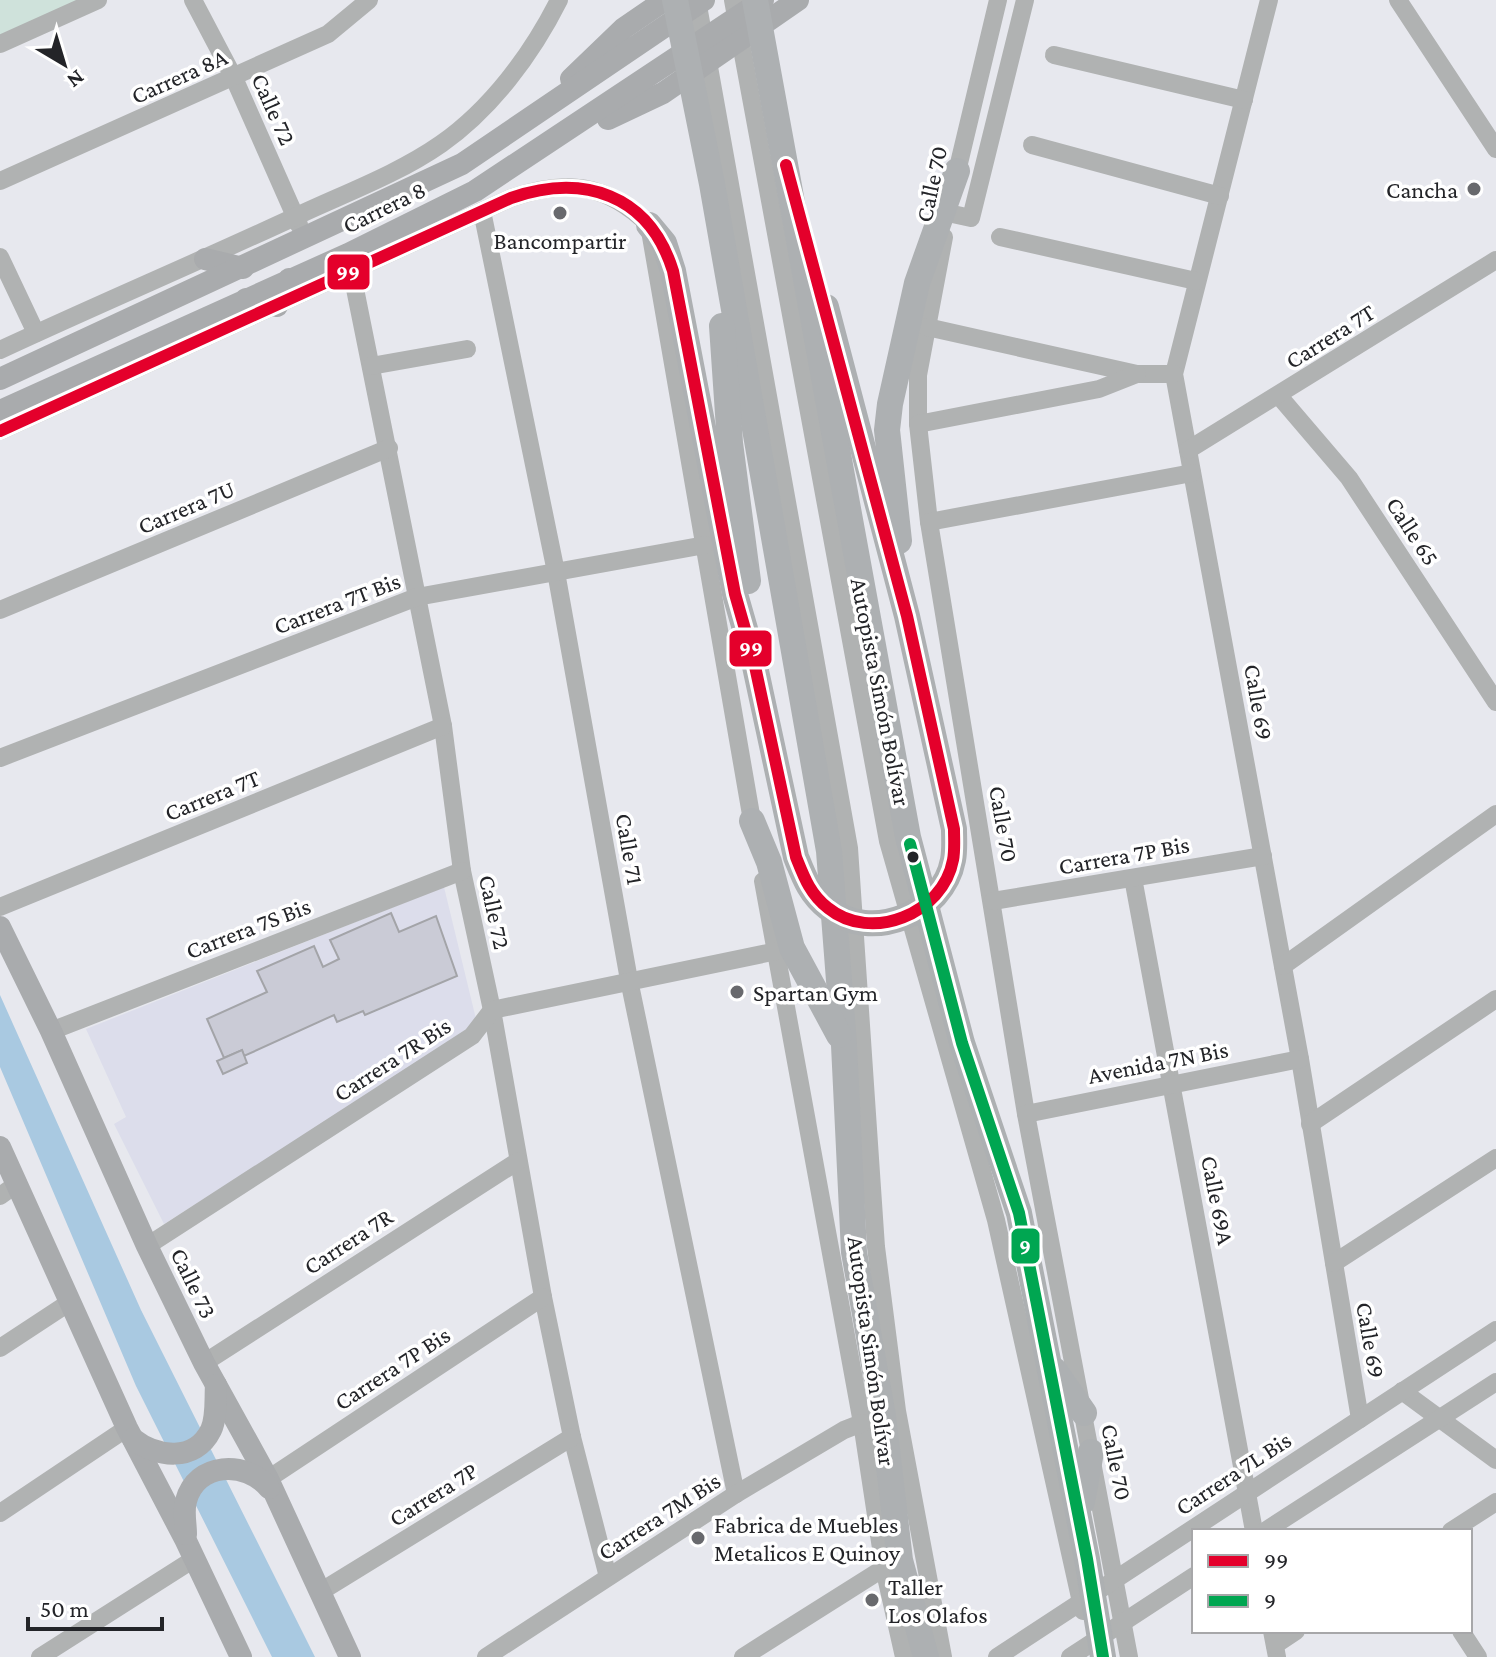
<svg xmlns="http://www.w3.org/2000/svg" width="1496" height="1657" viewBox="0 0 1496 1657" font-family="'Crimson Pro',serif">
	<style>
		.built { fill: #dcddeb }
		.green { fill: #cfe2db }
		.water { fill: #a9c9e1 }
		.building { fill: #cacbd6; stroke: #a3a4a8; stroke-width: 2 }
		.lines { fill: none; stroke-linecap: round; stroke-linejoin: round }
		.minor { stroke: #b0b2b2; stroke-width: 18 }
		.major { stroke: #a9abad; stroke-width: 22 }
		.highway { stroke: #adb0b2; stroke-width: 26 }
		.bus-1-casing { stroke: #fff; stroke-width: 18 }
		.bus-2-casing { stroke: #fff; stroke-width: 18 }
		.bus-1 { stroke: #e4002b; stroke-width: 12 }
		.bus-2 { stroke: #00a651; stroke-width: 12 }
		.poi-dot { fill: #68696d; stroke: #fff; stroke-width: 3 }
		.bus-dot { fill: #232428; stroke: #fff; stroke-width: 3 }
		.labels { text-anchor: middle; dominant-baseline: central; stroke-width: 7; stroke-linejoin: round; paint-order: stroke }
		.street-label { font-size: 24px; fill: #232428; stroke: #fff }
		.poi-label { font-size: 24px; fill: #232428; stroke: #fff; text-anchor: start }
		.line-badge { stroke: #fff; stroke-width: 3 }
		.badge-label { font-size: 22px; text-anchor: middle; font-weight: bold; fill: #fff }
	</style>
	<rect width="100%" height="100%" fill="#e7e8ee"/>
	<path class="built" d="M444 887 476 1019 467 1032 164 1224 114 1124 126 1117 86 1029Z"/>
	<path class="green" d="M0 0H98L0 44Z"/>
	<path class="water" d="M0 995 141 1310 315 1657H272L136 1386 0 1067Z"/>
	<g class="building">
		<path d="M391 913 399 932 436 916 457 976 365 1015 363 1011 337 1022 334 1015 244 1056 242 1050 224 1058 207 1019 267 992 257 971 314 946 323 967 339 959 330 940Z"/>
		<path d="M242 1050 247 1063 223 1074 217 1061Z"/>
	</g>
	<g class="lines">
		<g class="minor">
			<path d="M193 0 234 78 299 225"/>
			<path d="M697 0 849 848 876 1247 897 1411 943 1657"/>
			<path d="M733 0 888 841 996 1220 1083 1611"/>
			<path d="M1269 0 1174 374 1300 1059 1360 1419"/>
			<path d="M1398 0 1496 149"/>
			<path d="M0 44 98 0"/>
			<path d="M1054 55 1244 100"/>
			<path d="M1032 145 1220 196"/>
			<path d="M955 180 998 0"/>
			<path d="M0 181 328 34 369 0"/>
			<path d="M482 211 556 572 629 980 736 1494"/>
			<path d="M948 213 971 218 1025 0"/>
			<path d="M944 237 918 375V424L929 522 1026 1114 1129 1657"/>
			<path d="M1000 237 1196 281"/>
			<path d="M0 257 36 333"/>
			<path d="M350 264 443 726 462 871 492 1010 543 1297 572 1437 608 1577"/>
			<path d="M927 327 1137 374H1174"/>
			<path d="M0 350C99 304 200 261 299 215 346 193 398 174 441 144 491 109 532 54 559 0"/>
			<path d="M371 366 467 349"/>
			<path d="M1279 396 1349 478 1496 702"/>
			<path d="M918 424 1099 389 1137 374"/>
			<path d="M0 431 511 198C566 179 606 183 649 225L754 832"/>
			<path d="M1188 450 1496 260"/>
			<path d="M929 522 1192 473"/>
			<path d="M0 610 389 448"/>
			<path d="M0 758 417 597 705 545"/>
			<path d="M1133 878 1254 1531"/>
			<path d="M763 881 862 1423 884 1568 904 1657"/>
			<path d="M993 901 1263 856"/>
			<path d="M0 907 443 726"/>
			<path d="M1283 966 1496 814"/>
			<path d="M51 1031 462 871"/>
			<path d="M1026 1114 1300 1059"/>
			<path d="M1310 1124 1496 999"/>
			<path d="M0 1196 18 1183"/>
			<path d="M147 1246 472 1036 492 1010 777 951"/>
			<path d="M1334 1263 1496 1158"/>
			<path d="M0 1348 70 1302"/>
			<path d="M204 1363 518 1161"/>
			<path d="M1402 1391 1496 1460"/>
			<path d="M268 1479 543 1297"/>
			<path d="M0 1513 127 1428"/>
			<path d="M1265 1531 1496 1382"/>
			<path d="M1451 1531 1496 1502"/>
			<path d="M320 1592 572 1437"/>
			<path d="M1272 1631 1277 1657"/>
			<path d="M1461 1631 1478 1657"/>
			<path d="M1275 1645 1296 1631"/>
			<path d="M40 1657 194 1559"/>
			<path d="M486 1657 736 1494 844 1430 862 1423"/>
			<path d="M743 1657 884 1568"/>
			<path d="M997 1657 1496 1330"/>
			<path d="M1070 1657 1194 1576"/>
		</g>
		<g class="major">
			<path d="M571 79 624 28 665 0"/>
			<path d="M608 119 663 93 798 0"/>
			<path d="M205 259 243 268"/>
			<path d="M246 299 277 306 289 279"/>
			<path d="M0 379 462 164 704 0"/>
			<path d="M0 411 348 254 475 191 763 0"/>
			<path d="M0 927 51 1031 147 1246 204 1363 268 1479 350 1657"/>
			<path d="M0 1147 127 1428 186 1541 241 1657"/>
			<path d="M133 1439C156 1457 195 1463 211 1430 217 1417 215 1399 216 1385"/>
			<path d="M186 1534C186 1523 183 1512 186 1501 196 1462 246 1460 269 1488"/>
		</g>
		<g class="highway">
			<path d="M675 0 712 184 829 851 844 1045 854 1252 883 1416 900 1560 926 1657"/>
			<path d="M755 0 908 837 962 1043 1019 1213 1087 1559 1103 1657"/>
			<path d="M649 225 664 243 673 271 735 594 753 657 796 857C804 877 810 894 828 908 871 943 943 914 953 860 955 850 954 839 954 829L907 616 826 307"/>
			<path d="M722 326 730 443 748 581"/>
			<path d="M899 541 887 430 890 404 917 283 957 171"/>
			<path d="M752 821 769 862 792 948 839 1035"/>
			<path d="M1054 1370 1084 1413"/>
			<path d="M1082 1502 1091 1452"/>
		</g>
		<g class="bus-1-casing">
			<path id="bus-1" d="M0 431 511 198C583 173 649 194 673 271L735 594 753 657 796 857C804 877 810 894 828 908 871 943 943 914 953 860 955 850 954 839 954 829L907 616 786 165"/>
		</g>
		<g class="bus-2-casing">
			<path id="bus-2" d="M910 844 962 1043 1019 1213 1087 1559 1103 1657"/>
		</g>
		<use href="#bus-1" class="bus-1"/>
		<use href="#bus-2" class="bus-2"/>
	</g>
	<g class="poi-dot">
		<circle cx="1474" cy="189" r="8"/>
		<circle cx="560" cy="213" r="8"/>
		<circle cx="737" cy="992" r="8"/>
		<circle cx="698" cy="1538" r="8"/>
		<circle cx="872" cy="1600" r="8"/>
	</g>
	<circle class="bus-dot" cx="913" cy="857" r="7"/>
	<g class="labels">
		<g class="street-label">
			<text transform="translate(179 76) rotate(-24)">Carrera 8A</text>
			<text transform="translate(274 109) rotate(66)">Calle 72</text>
			<text transform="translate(931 184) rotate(-78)">Calle 70</text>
			<text transform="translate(384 207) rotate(-26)">Carrera 8</text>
			<text transform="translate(1330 336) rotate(-32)">Carrera 7T</text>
			<text transform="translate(186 507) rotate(-23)">Carrera 7U</text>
			<text transform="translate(1413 531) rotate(57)">Calle 65</text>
			<text transform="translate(337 603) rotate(-21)">Carrera 7T Bis</text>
			<text transform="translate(881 692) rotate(79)">Autopista Simón Bolívar</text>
			<text transform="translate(1259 702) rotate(80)">Calle 69</text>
			<text transform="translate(212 795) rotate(-22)">Carrera 7T</text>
			<text transform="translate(1004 824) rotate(80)">Calle 70</text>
			<text transform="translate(630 849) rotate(80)">Calle 71</text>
			<text transform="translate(1124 855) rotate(-10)">Carrera 7P Bis</text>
			<text transform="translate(495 912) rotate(78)">Calle 72</text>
			<text transform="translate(248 928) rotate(-21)">Carrera 7S Bis</text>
			<text transform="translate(392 1059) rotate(-33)">Carrera 7R Bis</text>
			<text transform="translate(1158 1062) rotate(-11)">Avenida 7N Bis</text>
			<text transform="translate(1218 1200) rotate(79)">Calle 69A</text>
			<text transform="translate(348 1241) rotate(-33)">Carrera 7R</text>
			<text transform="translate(194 1283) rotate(64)">Calle 73</text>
			<text transform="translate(1371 1340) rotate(80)">Calle 69</text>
			<text transform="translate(872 1351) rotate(82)">Autopista Simón Bolívar</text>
			<text transform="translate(392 1368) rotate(-33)">Carrera 7P Bis</text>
			<text transform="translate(1117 1462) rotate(79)">Calle 70</text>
			<text transform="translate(1233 1473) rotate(-33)">Carrera 7L Bis</text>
			<text transform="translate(433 1494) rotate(-32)">Carrera 7P</text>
			<text transform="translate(659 1516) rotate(-33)">Carrera 7M Bis</text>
		</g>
		<g class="poi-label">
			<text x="1458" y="189" text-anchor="end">Cancha</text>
			<text x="560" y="240" text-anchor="middle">Bancompartir</text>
			<text x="753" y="992">Spartan Gym</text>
			<text x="714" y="1524">Fabrica de Muebles<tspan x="714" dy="28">Metalicos E Quinoy</tspan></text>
			<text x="888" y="1586">Taller<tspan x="888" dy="28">Los Olafos</tspan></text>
		</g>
	</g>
	<g class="line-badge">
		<rect x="326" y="253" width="45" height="38" rx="8" fill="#e4002b"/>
		<rect x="728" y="629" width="45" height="39" rx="8" fill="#e4002b"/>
		<rect x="1010" y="1227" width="31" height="38" rx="8" fill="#00a651"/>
	</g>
	<g class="badge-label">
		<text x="348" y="280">99</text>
		<text x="751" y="656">99</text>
		<text x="1025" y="1254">9</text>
	</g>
	<rect x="1192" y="1529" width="280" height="104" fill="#ffffff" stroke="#a7a7a9" stroke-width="2"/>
	<rect x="1208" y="1555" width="40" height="12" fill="#e4002b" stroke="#a7a7a9" stroke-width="2"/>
	<text x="1264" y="1569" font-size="24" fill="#232428">99</text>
	<rect x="1208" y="1595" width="40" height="12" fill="#00a651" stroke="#a7a7a9" stroke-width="2"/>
	<text x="1264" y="1609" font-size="24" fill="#232428">9</text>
	<g transform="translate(64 64) rotate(142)" stroke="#ffffff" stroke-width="6" paint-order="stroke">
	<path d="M0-6L14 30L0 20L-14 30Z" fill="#232428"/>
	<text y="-12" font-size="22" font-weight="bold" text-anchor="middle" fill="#232428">N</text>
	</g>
	<path d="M28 1617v12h134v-12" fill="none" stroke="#232428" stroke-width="4"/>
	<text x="40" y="1617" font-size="24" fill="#232428" stroke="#ffffff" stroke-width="6" paint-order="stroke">50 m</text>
</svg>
